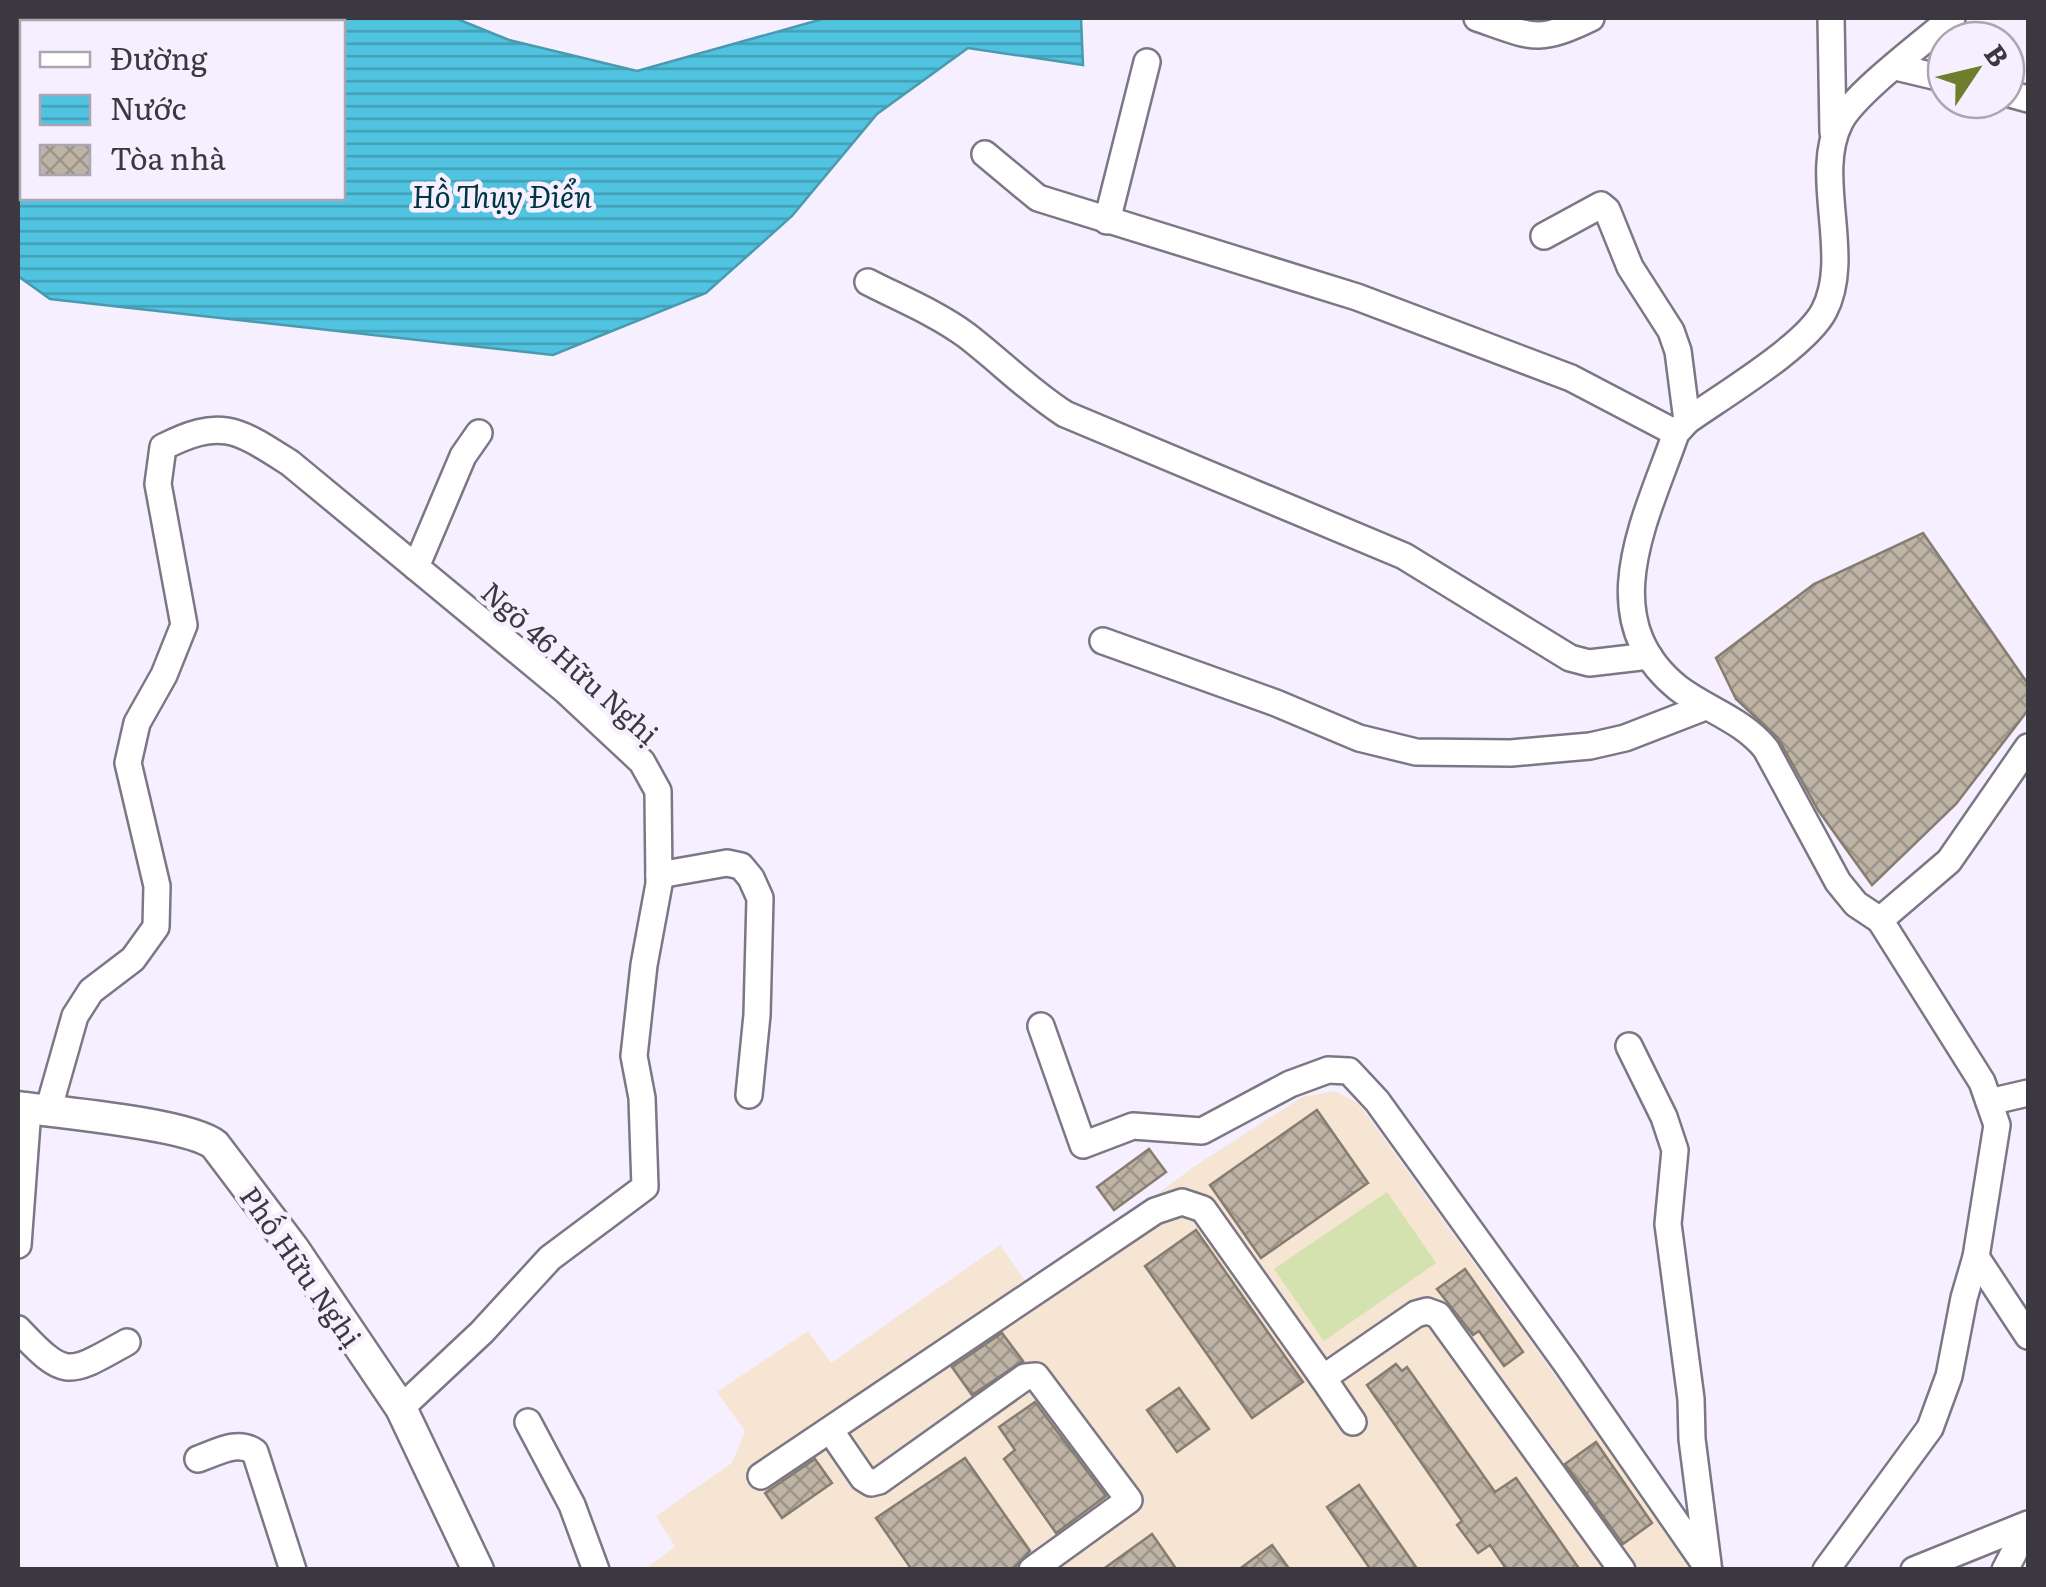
<svg xmlns="http://www.w3.org/2000/svg" width="2046" height="1587" viewBox="0 0 2046 1587" font-family="Literata,serif">
	<style>
		.medical { fill: #f6e5d3 }
		.grass { fill: #d3e2ae }
		.water { fill: url(#water-rules); stroke: #499aaf; stroke-width: 2.5; fill-rule: evenodd }
		.building { fill: url(#building-cross-hatch); stroke: #877c70; stroke-width: 2.5 }
		.lines { fill: none; stroke-linecap: round; stroke-linejoin: round }
		.minor-casing { stroke: #7c7785; stroke-width: 30 }
		.major-casing { stroke: #7c7785; stroke-width: 35 }
		.minor { stroke: #fff; stroke-width: 25 }
		.major { stroke: #fff; stroke-width: 30 }
		.labels { text-anchor: middle; dominant-baseline: central; stroke-width: 9; stroke-linejoin: round; paint-order: stroke }
		.street-label { font-size: 28px; fill: #3b393f; stroke: #f5efff }
		.water-label { font-size: 30px; font-style: italic; fill: #003641; stroke: #f5efff }
	</style>
	<defs>
		<pattern id="water-rules" width="6" height="5" patternUnits="userSpaceOnUse" patternTransform="scale(2.5)"><rect width="6" height="5" fill="#4fc3df"/><path d="M0 2.5h6" fill="none" stroke="#439fb6"/></pattern>
		<pattern id="building-cross-hatch" width="8" height="8" patternUnits="userSpaceOnUse" patternTransform="scale(2.5)"><rect width="8" height="8" fill="#bfb3a6"/><path d="M0 0l8 8M0 8l8-8" fill="none" stroke="#9c9389"/></pattern>
	</defs>
	<rect width="100%" height="100%" fill="#f5efff"/>
	<path class="medical" d="M1335 1091 1359 1104 1695 1569 643 1570 675 1547 656 1516 732 1463 745 1431 717 1392 808 1331 831 1363 1000 1245 1030 1288 1195 1166 1302 1097Z"/>
	<path class="grass" d="M1387 1192 1436 1263 1324 1341 1274 1269Z"/>
	<path class="water" d="M18 18H455L509 40 637 71 826 18H1081L1083 65 968 48 877 114 792 216 706 293 553 355 50 299 18 276ZM22 22H342V198H22Z"/>
	<g class="building">
		<path d="M1923 533 2028 684V710L1956 804 1872 885 1818 810 1778 738 1736 699 1716 658 1814 584Z"/>
		<path d="M1317 1110 1368 1183 1261 1258 1210 1185Z"/>
		<path d="M1149 1149 1166 1172 1114 1210 1097 1187Z"/>
		<path d="M1196 1230 1303 1382 1252 1418 1145 1266Z"/>
		<path d="M1465 1269 1523 1352 1504 1366 1479 1331 1473 1335 1437 1289Z"/>
		<path d="M1002 1333 1023 1361 972 1395 952 1367Z"/>
		<path d="M1396 1364 1402 1371 1407 1367 1495 1492 1516 1478 1580 1570H1507L1490 1545 1478 1553 1457 1525 1462 1521 1367 1385Z"/>
		<path d="M1179 1388 1209 1429 1177 1452 1147 1410Z"/>
		<path d="M1035 1402 1106 1496 1056 1533 1004 1459 1015 1450 999 1427Z"/>
		<path d="M1596 1442 1652 1523 1623 1544 1565 1464Z"/>
		<path d="M965 1458 1030 1551 1012 1570H912L876 1518Z"/>
		<path d="M815 1459 832 1483 782 1518 765 1493Z"/>
		<path d="M1359 1485 1418 1570H1371L1327 1507Z"/>
		<path d="M1152 1534 1177 1570H1102Z"/>
		<path d="M1272 1545 1290 1570H1238Z"/>
	</g>
	<g class="lines">
		<g class="minor-casing">
			<g id="minor">
				<path d="M1477 18C1532 37 1537 44 1591 18"/>
				<path d="M1831 18 1833 132"/>
				<path d="M1896 67 1946 79"/>
				<path d="M2006 93 2028 99"/>
				<path d="M985 154 1038 198 1357 297 1571 378 1676 433"/>
				<path d="M1107 221 1147 62"/>
				<path d="M1544 236 1601 205 1607 210 1630 267 1671 331 1678 351 1687 421"/>
				<path d="M868 282C901 299 936 313 966 335 1000 361 1029 391 1065 414L1404 556 1570 658 1589 663 1649 656"/>
				<path d="M416 567 463 456 479 433"/>
				<path d="M1103 641 1276 703 1359 738 1416 752 1511 753 1590 746 1625 738 1705 707"/>
				<path d="M659 875 727 863 741 866 751 878 760 898 757 1015 749 1095"/>
				<path d="M1880 920 1856 904 1838 882 1766 749C1743 720 1707 710 1678 688 1591 618 1647 517 1676 433L1687 421C1722 396 1805 347 1824 311 1853 256 1812 176 1840 122 1854 94 1925 41 1952 18"/>
				<path d="M1041 1026 1083 1145 1133 1126 1202 1131 1290 1084 1328 1070 1349 1071 1377 1101 1568 1366 1709 1570"/>
				<path d="M1629 1046 1664 1117 1675 1150 1668 1224 1691 1399 1692 1439 1708 1564"/>
				<path d="M1989 1102 2028 1093"/>
				<path d="M48 1111 75 1016 91 991 133 959 156 927 157 886 128 763 137 723 164 675 184 625 158 484 163 447C222 417 238 430 290 463L566 691 642 762 658 791 659 884 644 965 634 1056 642 1098 645 1187 550 1258 482 1332 401 1408"/>
				<path d="M18 1245 28 1109"/>
				<path d="M1976 1257 2028 1336"/>
				<path d="M18 1329C66 1380 68 1375 127 1342"/>
				<path d="M528 1422 572 1505 596 1570"/>
				<path d="M1353 1422 1323 1378 1416 1314 1427 1311 1438 1315 1622 1570"/>
				<path d="M830 1430 863 1478 871 1483 879 1481 1025 1377 1036 1376 1129 1500 1032 1570"/>
				<path d="M198 1459C216 1453 238 1439 255 1452L293 1570"/>
				<path d="M761 1476 1155 1211 1182 1202 1203 1209 1323 1378"/>
				<path d="M1826 1570 1930 1428 1949 1376 1964 1298 1976 1257 1997 1125 1982 1082 1880 920 1949 861 2028 747"/>
				<path d="M1914 1570 2028 1524"/>
				<path d="M2005 1570 2028 1525"/>
			</g>
		</g>
		<g class="major-casing">
			<path id="major" d="M18 1107C56 1112 190 1124 215 1145L293 1248 401 1408 478 1570"/>
		</g>
		<use href="#minor" class="minor"/>
		<use href="#major" class="major"/>
	</g>
	<g class="labels">
		<g class="street-label">
			<text transform="translate(571 662) rotate(42)">Ngõ 46 Hữu Nghị</text>
			<text transform="translate(302 1266) rotate(55)">Phố Hữu Nghị</text>
		</g>
		<g class="water-label">
			<text x="502" y="195">Hồ Thụy Điển</text>
		</g>
	</g>
	<rect width="2046" height="1587" fill="none" stroke="#3b393f" stroke-width="40"/>
	<rect x="20" y="20" width="325" height="180" fill="#f5efff" stroke="#aba6b2" stroke-width="2.5"/>
	<rect x="40" y="52" width="50" height="15" fill="#ffffff" stroke="#aba6b2" stroke-width="2.5"/>
	<text x="110" y="70" font-size="30" fill="#3b393f">Đường</text>
	<rect x="40" y="95" width="50" height="30" fill="url(#water-rules)" stroke="#aba6b2" stroke-width="2.5"/>
	<text x="110" y="120" font-size="30" fill="#3b393f">Nước</text>
	<rect x="40" y="145" width="50" height="30" fill="url(#building-cross-hatch)" stroke="#aba6b2" stroke-width="2.5"/>
	<text x="110" y="170" font-size="30" fill="#3b393f">Tòa nhà</text>
	<g transform="translate(1976 70) rotate(55)"><circle r="48" fill="#f5efff" stroke="#aba6b2" stroke-width="2.5"/>
	<path d="M0-8L18 38L0 25L-18 38Z" fill="#6e7e2c"/>
	<text y="-15" font-size="28" font-weight="bold" text-anchor="middle" fill="#3b393f">B</text>
	</g>
</svg>
